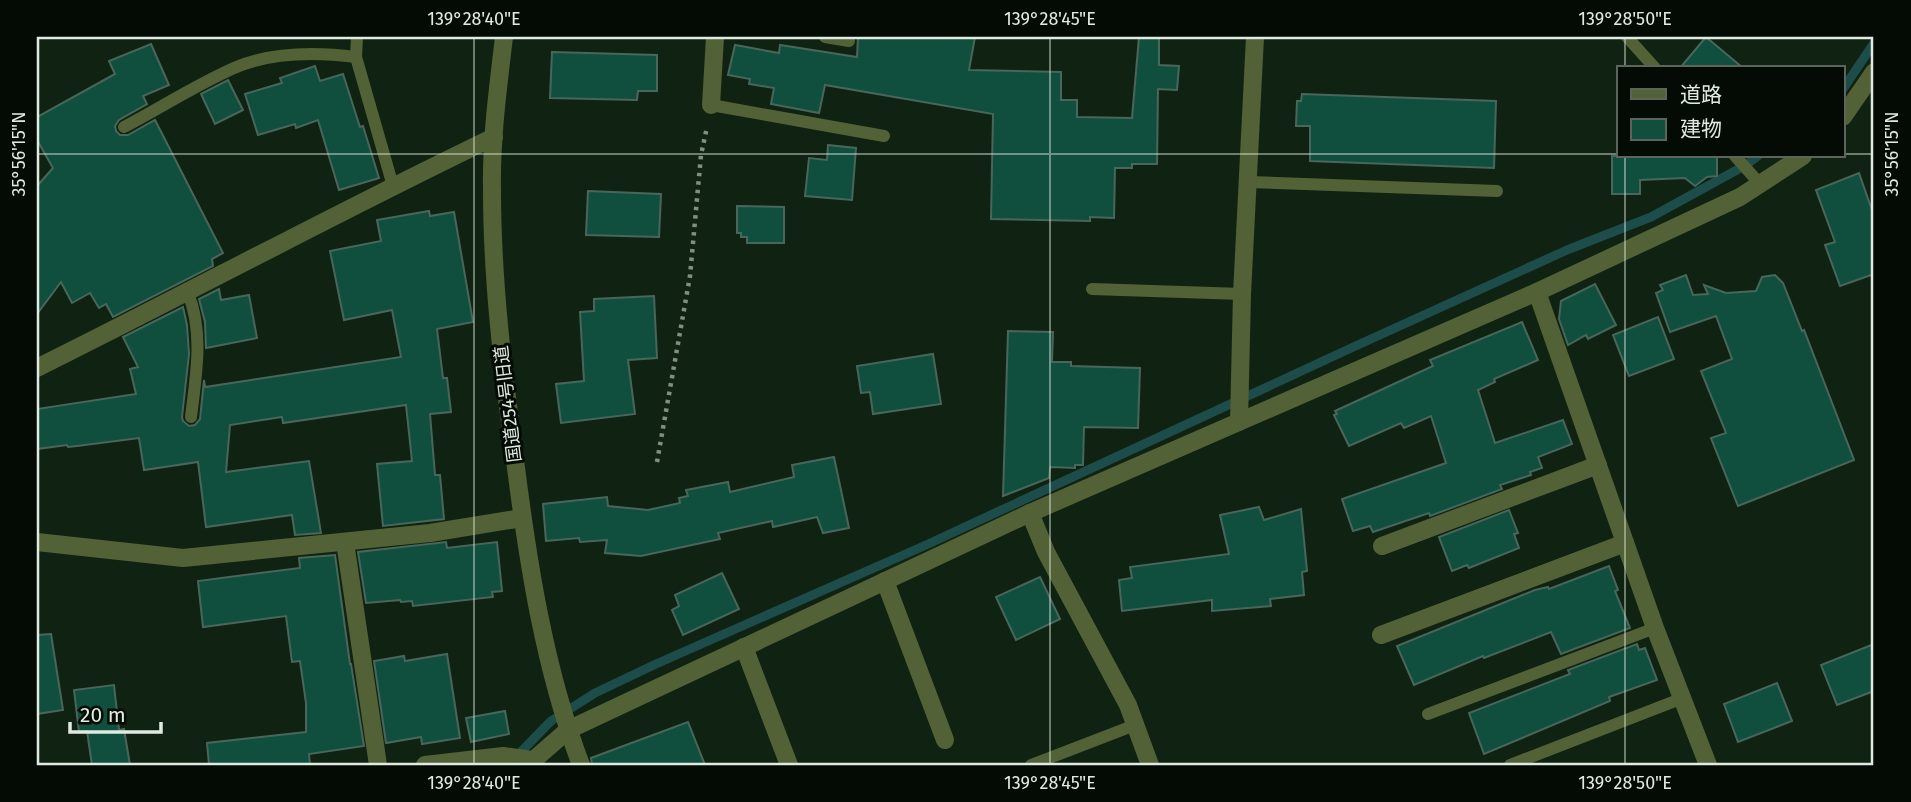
<svg xmlns="http://www.w3.org/2000/svg" width="1911" height="802" viewBox="0 0 1911 802" font-family="'Fira Sans','Noto Sans JP',sans-serif">
	<style>
		.lines { fill: none; stroke-linecap: round; stroke-linejoin: round }
		.stream { stroke: #1d4d4b; stroke-width: 9 }
		.building { fill: #104e3d; stroke: #48665a; stroke-width: 2 }
		.path { stroke: #808f81; stroke-width: 4.5; stroke-dasharray: 3.5 5; stroke-linecap: butt }
		.service { stroke: #536137; stroke-width: 12 }
		.minor { stroke: #536137; stroke-width: 18 }
		.tertiary { stroke: #536137; stroke-width: 18 }
		.ticks { fill: none; stroke: #dfebe0; stroke-width: 2; stroke-opacity: 0.45 }
		.labels { text-anchor: middle; dominant-baseline: central; stroke-width: 6; stroke-linejoin: round; paint-order: stroke }
		.street-label { font-size: 18px; fill: #dfebe0; stroke: #040a04 }
		.neatline { fill: none; stroke: #dfebe0; stroke-width: 2.5 }
		.ticks-label { font-size: 18px; text-anchor: middle; fill: #dfebe0 }
	</style>
	<rect width="100%" height="100%" fill="#102312"/>
	<g class="lines">
		<g class="stream">
			<path d="M1843 89 1874 43"/>
			<path d="M514 759 551 721 595 693 656 664 926 545 1349 349 1567 250 1651 217 1746 165 1758 156"/>
		</g>
	</g>
	<g class="building">
		<path d="M858 37H975L969 70 1061 72V100H1077V117L1132 118 1139 37H1159V65L1179 66 1177 90 1158 89 1157 164H1132V168H1115L1114 218 1090 217V221L991 219 993 114 825 85 819 113 771 104 774 88 749 84 750 79 728 75 735 45 779 53 780 45 857 57Z"/>
		<path d="M1706 37 1743 68H1680Z"/>
		<path d="M151 44 169 85 143 96 147 104 119 120 115 126 116 131 120 135H128L155 120 223 253 212 259 213 266 113 317 106 304 99 308 90 293 72 303 61 282 37 314V186L53 168 37 140V117L115 74 109 61Z"/>
		<path d="M552 52 657 55V91H638L637 100 550 98Z"/>
		<path d="M315 66 320 81 343 74 360 127 363 126 379 178 339 190 318 120 296 128 295 124 258 135 245 94 282 83 280 78Z"/>
		<path d="M228 80 243 110 215 124 201 94Z"/>
		<path d="M1302 94 1496 101 1494 168 1310 161V126H1296L1297 101H1301Z"/>
		<path d="M828 145 856 148 852 200 805 196 809 158 827 160Z"/>
		<path d="M1612 156H1717V176L1707 177 1695 186 1685 178 1640 180V194H1612Z"/>
		<path d="M1859 173 1874 216V274L1840 286 1825 245 1835 242 1816 190Z"/>
		<path d="M588 191 661 194 659 237 586 235Z"/>
		<path d="M737 206 784 207V243H747V237H741V233H737Z"/>
		<path d="M429 211 430 216 454 212 473 322 437 329 443 378H447L451 412 430 414 435 475H440L444 519 383 526 377 464 412 461 406 405 283 423 282 417 230 425 226 472 309 461 321 533 295 535 292 515 206 527 198 462 144 470 139 438 77 446 68 447 67 445 37 449V409L136 394 130 369 138 367 123 337 183 307 187 325 189 354 182 417 183 421 189 426 195 425 200 419 204 380 205 387 401 357 392 310 344 320 330 251 381 241 377 220Z"/>
		<path d="M1686 275 1693 295 1708 294 1704 285 1726 293 1756 291 1762 277 1775 275 1783 283 1802 331 1804 330 1854 460 1738 506 1711 438 1726 433 1701 371 1732 359 1716 316 1670 332 1656 293 1663 290 1660 285Z"/>
		<path d="M1595 284 1616 325 1588 339 1586 335 1568 345 1559 319 1561 301Z"/>
		<path d="M219 289 221 300 249 295 257 338 206 348 205 322 199 299Z"/>
		<path d="M654 296 657 358 628 360 635 414 561 423 556 384 584 381 580 312 594 311V299Z"/>
		<path d="M1658 317 1674 359 1629 376 1613 335Z"/>
		<path d="M1522 322 1538 360 1494 379 1495 382 1478 390 1495 443 1563 420 1572 444 1538 457 1542 468 1530 472 1531 475 1500 485 1502 489 1430 516 1429 513 1373 532 1370 526 1353 531 1342 499 1446 463 1431 416 1404 428 1401 423 1349 446 1334 415 1337 414 1335 411 1433 366 1430 360Z"/>
		<path d="M1008 331 1053 332 1052 362H1071V366L1140 368 1138 428 1084 427 1083 465H1075V468L1050 467 1049 478 1003 496Z"/>
		<path d="M933 354 941 404 873 414 870 392 861 393 857 366Z"/>
		<path d="M834 457 849 528 823 533 817 517 773 527 772 521 718 533 720 539 641 556 605 553 607 540 580 542 579 538 546 541 543 504 607 497 608 506 648 510 680 503 679 498 688 496 686 490 728 482 730 492 794 477 792 465Z"/>
		<path d="M1259 507 1264 520 1301 509 1307 571 1302 572 1304 595 1270 599 1271 606 1212 611V600L1122 611 1119 580 1132 578 1130 567 1229 554 1220 515Z"/>
		<path d="M1509 510 1518 533 1514 534 1519 548 1469 568 1467 565 1452 571 1439 537Z"/>
		<path d="M446 542 447 548 497 542 502 591 492 592 493 597 413 606 412 601 401 602 400 600 366 603 358 552Z"/>
		<path d="M335 555 350 664H351L364 746 309 754 310 765H209L207 743 306 732V703L300 661 292 662 286 616 203 627 198 581 300 568 299 558Z"/>
		<path d="M1609 566 1618 590 1615 591 1630 628 1561 654 1551 632 1484 658 1483 656 1414 685 1397 646 1535 590 1548 587 1549 589Z"/>
		<path d="M722 573 739 609 683 635 672 610 679 606 675 595Z"/>
		<path d="M1040 577 1060 619 1016 640 996 597Z"/>
		<path d="M51 634 63 710 37 714V635Z"/>
		<path d="M1637 644 1639 650 1645 648 1657 680 1609 697 1610 701 1484 754 1469 713 1570 674 1568 670Z"/>
		<path d="M1874 644V691L1837 705 1821 665Z"/>
		<path d="M447 654 460 738 422 744 421 737 386 743 374 661 404 656 405 661Z"/>
		<path d="M1777 683 1792 721 1738 742 1724 704Z"/>
		<path d="M114 685 119 730 124 729 130 765H92L87 731 79 732 74 690Z"/>
		<path d="M505 711 509 734 471 742 466 718Z"/>
		<path d="M688 722 705 765H592L591 758Z"/>
	</g>
	<g class="lines">
		<path class="path" d="M657 462 690 276 701 155 707 127"/>
		<g class="service">
			<path d="M357 37 356 57 393 186"/>
			<path d="M825 37 849 41V37"/>
			<path d="M1627 37 1655 68"/>
			<path d="M711 105 884 136"/>
			<path d="M124 127C160 108 196 85 234 68 271 52 316 52 356 57"/>
			<path d="M1735 156 1761 185"/>
			<path d="M1249 182 1497 191"/>
			<path d="M1092 289 1242 294"/>
			<path d="M188 293C204 333 196 375 191 417"/>
			<path d="M1428 714 1655 628"/>
			<path d="M1031 765 1135 725"/>
			<path d="M1510 765 1683 698"/>
		</g>
		<g class="minor">
			<path d="M711 105 715 37"/>
			<path d="M1537 292 1655 628 1708 765"/>
			<path d="M37 368C190 292 340 211 494 137"/>
			<path d="M1239 422 1242 294 1255 37"/>
			<path d="M1030 513 1046 552 1128 705 1150 765"/>
			<path d="M37 542 183 558 430 533 522 518"/>
			<path d="M345 542 378 765"/>
			<path d="M1382 546 1598 465"/>
			<path d="M885 581 945 740"/>
			<path d="M1381 635 1625 543"/>
			<path d="M744 647 789 765"/>
			<path d="M425 765 503 756 532 760"/>
		</g>
		<g class="tertiary">
			<path d="M504 37C498 88 491 139 492 190 492 281 503 370 515 460 528 563 544 667 581 765"/>
			<path d="M1843 117 1874 72"/>
			<path d="M528 765 568 730 1030 513 1537 292 1740 197 1803 156"/>
		</g>
	</g>
	<path class="ticks" d="M474 37V765M1050 37V765M1625 37V68M37 154H1619M1843 154H1874M1625 156V765"/>
	<g class="labels">
		<g class="street-label">
			<text transform="translate(508 404) rotate(-97)">国道254号旧道</text>
		</g>
	</g>
	<rect width="1911" height="802" fill="none" stroke="#040a04" stroke-width="77"/>
	<rect x="1617" y="66" width="228" height="91" fill="#040a04" stroke="#5c645c" stroke-width="2"/>
	<rect x="1631" y="89" width="35" height="10" fill="#536137" stroke="#5c645c" stroke-width="2"/>
	<text x="1680" y="102" font-size="21" fill="#dfebe0">道路</text>
	<rect x="1631" y="119" width="35" height="21" fill="#104e3d" stroke="#5c645c" stroke-width="2"/>
	<text x="1680" y="136" font-size="21" fill="#dfebe0">建物</text>
	<path d="M70 722v10h91v-10" fill="none" stroke="#dfebe0" stroke-width="3.5"/>
	<text x="80" y="722" font-size="21" fill="#dfebe0" stroke="#040a04" stroke-width="5" paint-order="stroke">20 m</text>
	<rect x="38" y="38" width="1834" height="726" class="neatline"/>
	<g class="ticks-label">
		<text x="474" y="25">139°28'40"E</text>
		<text x="1050" y="25">139°28'45"E</text>
		<text x="1625" y="25">139°28'50"E</text>
		<text transform="translate(19 154) rotate(-90)" y="6">35°56'15"N</text>
		<text transform="translate(1892 154) rotate(-90)" y="6">35°56'15"N</text>
		<text x="474" y="789">139°28'40"E</text>
		<text x="1050" y="789">139°28'45"E</text>
		<text x="1625" y="789">139°28'50"E</text>
	</g>
</svg>
